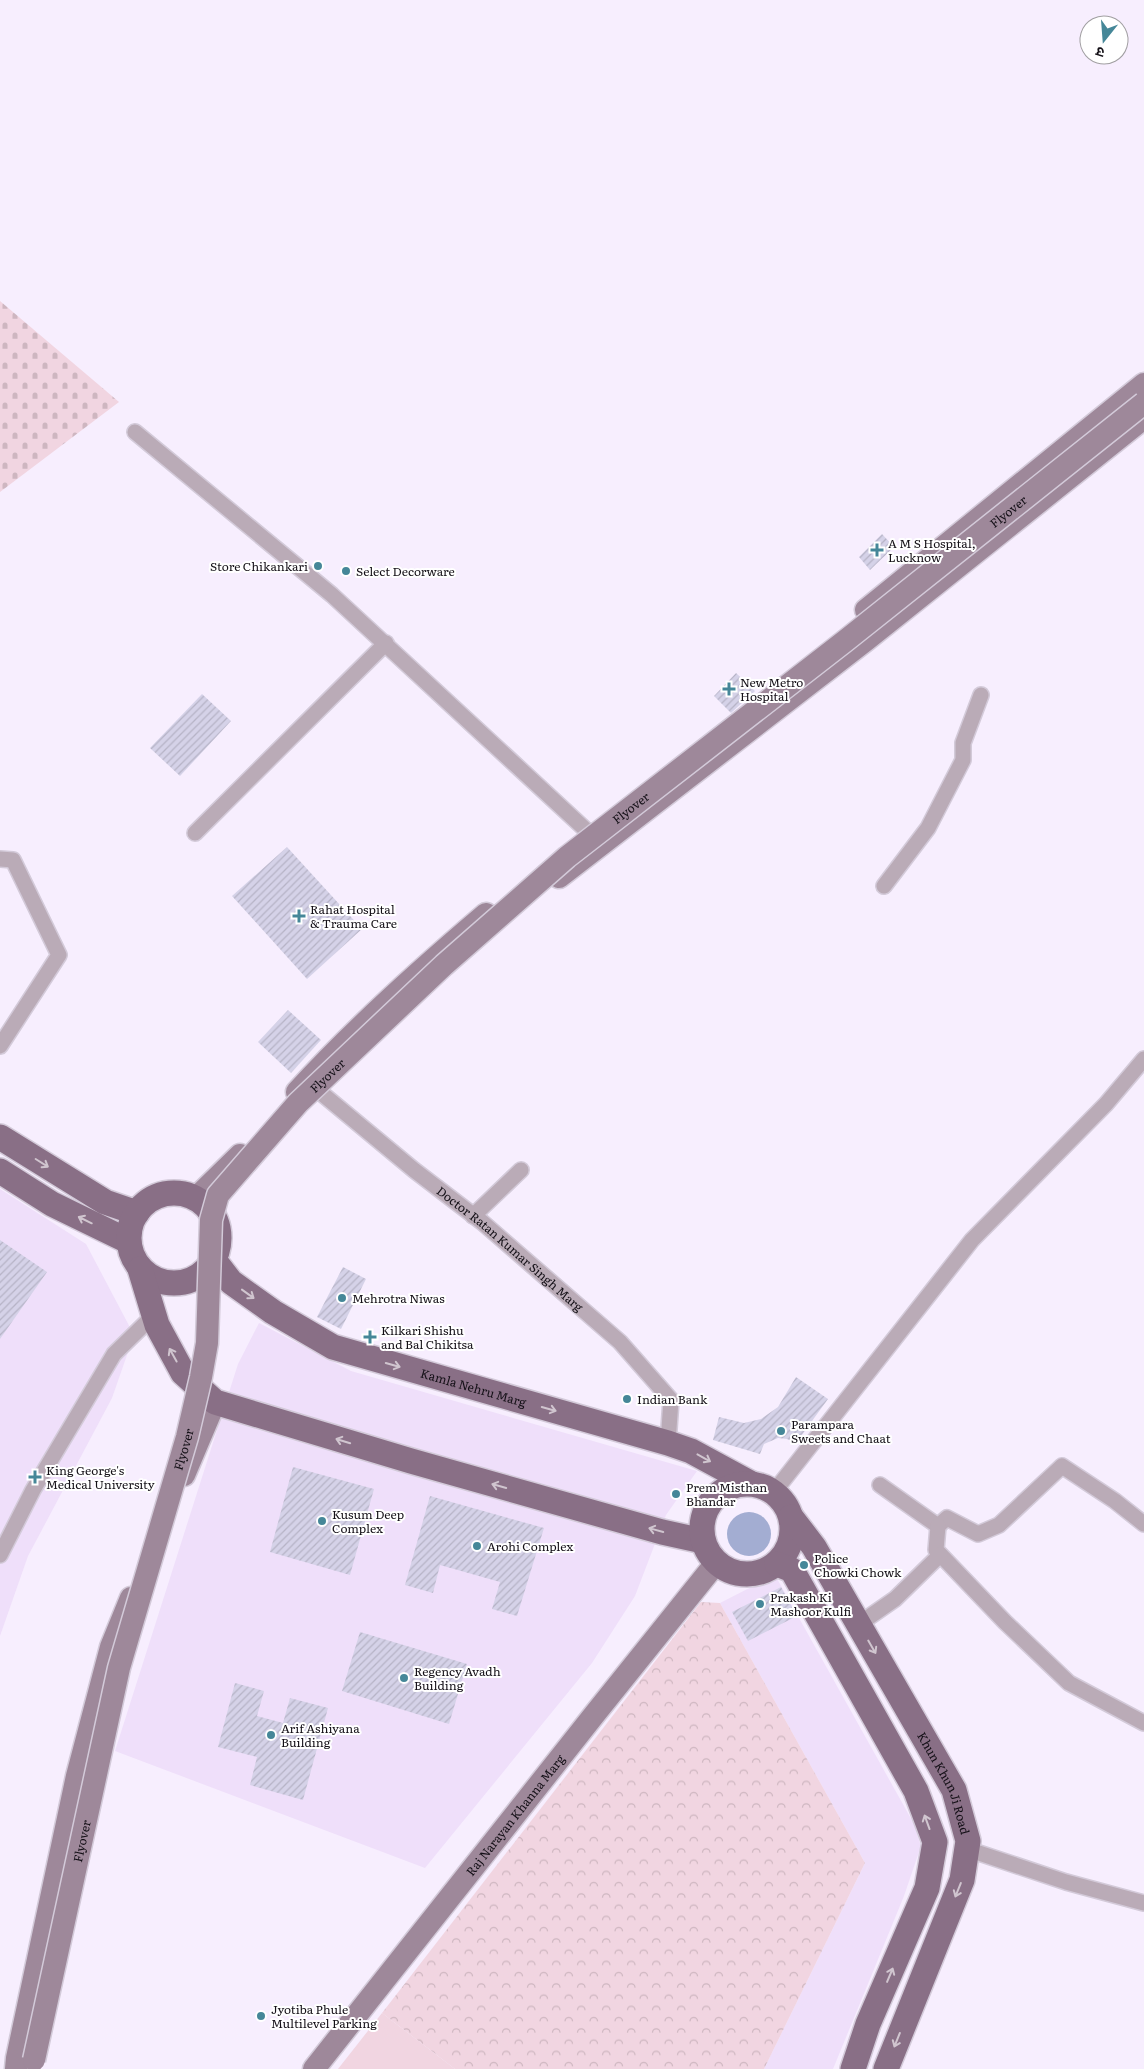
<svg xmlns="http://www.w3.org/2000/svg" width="1144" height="2069" viewBox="0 0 1144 2069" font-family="Literata,'Noto Sans Devanagari',serif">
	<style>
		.built { fill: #efdffa }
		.cemetery { fill: url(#cemetery-stones) }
		.park { fill: url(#park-crowns) }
		.garden { fill: #f1d5e1 }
		.water { fill: #a3add2 }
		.building { fill: url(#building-hatch) }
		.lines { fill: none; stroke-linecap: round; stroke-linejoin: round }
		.street-casing { stroke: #d3cad9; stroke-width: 18 }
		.secondary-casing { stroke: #d3cad9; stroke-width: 25 }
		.primary-casing { stroke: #d3cad9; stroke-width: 28 }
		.street { stroke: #baabb7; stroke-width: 15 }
		.secondary { stroke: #9e889a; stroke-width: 22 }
		.primary { stroke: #896f86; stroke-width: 25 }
		.secondary-bridge-casing { stroke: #d3cad9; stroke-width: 25; stroke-linecap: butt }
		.secondary-bridge { stroke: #9e889a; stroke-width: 22 }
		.oneway { stroke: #d0c5cf }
		.poi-dot { fill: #458798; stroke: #fff; stroke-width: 2 }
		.labels { text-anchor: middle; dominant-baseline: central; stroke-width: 4; stroke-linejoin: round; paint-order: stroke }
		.street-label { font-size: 12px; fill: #141017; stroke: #fff }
		.poi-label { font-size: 12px; fill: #141017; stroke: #fff; text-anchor: start }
	</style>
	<defs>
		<pattern id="cemetery-stones" width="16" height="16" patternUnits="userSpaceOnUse" patternTransform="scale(1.25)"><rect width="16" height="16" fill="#f1d5e1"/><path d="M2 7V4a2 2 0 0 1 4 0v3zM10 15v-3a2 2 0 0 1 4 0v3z" fill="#ceb6c0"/></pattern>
		<pattern id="park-crowns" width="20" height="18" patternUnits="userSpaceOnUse" patternTransform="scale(1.25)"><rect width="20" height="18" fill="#f1d5e1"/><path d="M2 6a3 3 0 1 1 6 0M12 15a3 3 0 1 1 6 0" fill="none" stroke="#ceb6c0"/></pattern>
		<pattern id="building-hatch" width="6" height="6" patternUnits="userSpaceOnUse" patternTransform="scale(1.25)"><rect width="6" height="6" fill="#d5d2e8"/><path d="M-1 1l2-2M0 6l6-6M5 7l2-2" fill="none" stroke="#b6b3c6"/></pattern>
	</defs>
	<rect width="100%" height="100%" fill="#f7eefe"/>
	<g class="built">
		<path d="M0 1189 86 1244 134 1335 112 1398 28 1556 0 1636Z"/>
		<path d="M259 1323 351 1371 697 1471 666 1515 635 1596 592 1663 425 1868 115 1751 238 1364Z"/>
		<path d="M775 1575 914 1824 921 1846 904 1896 833 2069H764L865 1863 720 1603Z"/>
	</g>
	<path class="cemetery" d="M0 301 119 402 0 492Z"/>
	<path class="park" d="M701 1602 720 1603 865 1863 764 2069H455L382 2013Z"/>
	<path class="garden" d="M382 2013 455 2069H338Z"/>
	<circle class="water" cx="749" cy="1534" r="22"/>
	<g class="building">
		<path d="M882 534 894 547 870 570 859 557Z"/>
		<path d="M736 673 755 691 731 713 714 696Z"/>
		<path d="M202 694 231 721 180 776 150 748Z"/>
		<path d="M287 847 362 929 307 979 232 896Z"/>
		<path d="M288 1010 321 1040 291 1073 258 1042Z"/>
		<path d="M0 1240 47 1272 0 1339Z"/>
		<path d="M343 1267 366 1279 341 1329 317 1317Z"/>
		<path d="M796 1377 828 1399 796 1443 787 1439 778 1438 764 1444 760 1454 713 1440 719 1417 744 1423 761 1419 778 1407Z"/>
		<path d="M293 1467 374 1489 350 1575 270 1552Z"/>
		<path d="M430 1496 544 1528 517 1616 492 1609 500 1582 440 1565 433 1593 405 1585Z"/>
		<path d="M781 1587 797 1616 748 1641 732 1612Z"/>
		<path d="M360 1632 467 1664 449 1724 342 1691Z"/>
		<path d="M235 1683 264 1691 257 1716 283 1723 290 1698 328 1708 303 1800 250 1785 257 1757 218 1747Z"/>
	</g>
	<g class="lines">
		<g class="street-casing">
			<g id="street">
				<path d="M135 432 332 595 600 843"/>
				<path d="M195 833 386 643"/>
				<path d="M0 859 13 860 59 955 0 1046"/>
				<path d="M884 886 928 828 963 760V743L981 695"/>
				<path id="s1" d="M308 1082 414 1170 482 1222 620 1342 671 1400 668 1443"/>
				<path d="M473 1216 521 1170"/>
				<path d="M880 1485 938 1526 947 1518 978 1534 999 1525 1062 1466 1115 1501 1144 1524"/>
				<path d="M774 1492 972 1240 1106 1104 1144 1059"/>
				<path d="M938 1526 936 1550 1005 1622 1069 1683 1144 1723"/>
				<path d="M0 1555 33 1490 114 1354 154 1315"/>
				<path d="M859 1624 895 1599 940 1555"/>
				<path d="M967 1849 1066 1882 1144 1903"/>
			</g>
		</g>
		<g class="secondary-casing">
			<g id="secondary">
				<path d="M866 610 1144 384"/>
				<path d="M559 877 866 640 1144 418"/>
				<path d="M297 1092C355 1028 420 970 486 914"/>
				<path d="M196 1198 240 1155"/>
				<path d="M184 1475 215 1402"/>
				<path d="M16 2069 17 2058 77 1776 111 1647 131 1598"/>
				<path id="s2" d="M314 2069 594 1715 716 1563"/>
			</g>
		</g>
		<g class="primary-casing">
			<g id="primary">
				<path d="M0 1137 105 1202 137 1213"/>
				<path d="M0 1171 52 1204 128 1241"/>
				<circle cx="174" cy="1238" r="45"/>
				<path id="s3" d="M214 1260 231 1282 273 1312 333 1347 668 1443 691 1451 750 1483"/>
				<path d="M140 1269 157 1325 183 1373 215 1402 411 1461 662 1532 703 1541"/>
				<circle cx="747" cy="1529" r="45"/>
				<path id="s4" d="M791 1517 814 1547 954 1790 968 1841 962 1880 886 2069"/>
				<path d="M777 1564 792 1570 916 1791 935 1842 927 1888 868 2024 853 2069"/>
			</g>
		</g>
		<use href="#street" class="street"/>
		<use href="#secondary" class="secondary"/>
		<use href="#primary" class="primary"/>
		<g class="secondary-bridge-casing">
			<g id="secondary-bridge">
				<path id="s5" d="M34 2060 119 1668 187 1437 201 1377 207 1343 211 1220 218 1195 298 1103 444 965 567 857 845 641 1144 403"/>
			</g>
		</g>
		<use href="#secondary-bridge" class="secondary-bridge"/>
	</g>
	<defs><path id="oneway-shaft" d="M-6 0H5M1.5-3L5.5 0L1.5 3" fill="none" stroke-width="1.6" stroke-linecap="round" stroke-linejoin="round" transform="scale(1.25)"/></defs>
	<g class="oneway">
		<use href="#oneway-shaft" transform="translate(42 1163) rotate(32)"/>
		<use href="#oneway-shaft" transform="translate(85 1220) rotate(-154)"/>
		<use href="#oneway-shaft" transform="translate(248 1294) rotate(36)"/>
		<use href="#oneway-shaft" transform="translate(173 1355) rotate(-119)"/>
		<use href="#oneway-shaft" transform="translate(393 1365) rotate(16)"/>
		<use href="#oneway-shaft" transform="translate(549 1409) rotate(16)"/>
		<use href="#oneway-shaft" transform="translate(343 1441) rotate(-163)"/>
		<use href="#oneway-shaft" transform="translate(704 1458) rotate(29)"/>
		<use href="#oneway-shaft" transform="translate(499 1486) rotate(-164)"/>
		<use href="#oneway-shaft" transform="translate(656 1530) rotate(-165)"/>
		<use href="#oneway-shaft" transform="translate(872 1647) rotate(60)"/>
		<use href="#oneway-shaft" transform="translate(927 1822) rotate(-110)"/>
		<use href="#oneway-shaft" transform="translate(958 1890) rotate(112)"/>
		<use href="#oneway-shaft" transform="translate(890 1975) rotate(-67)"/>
		<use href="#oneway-shaft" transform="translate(897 2040) rotate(112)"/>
	</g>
	<g class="poi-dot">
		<path d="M874.5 542.5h5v5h5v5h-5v5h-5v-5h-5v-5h5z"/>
		<circle cx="318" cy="566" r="5"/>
		<circle cx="346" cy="571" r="5"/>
		<path d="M726.5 681.5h5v5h5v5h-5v5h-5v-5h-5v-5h5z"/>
		<path d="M296.5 908.5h5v5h5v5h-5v5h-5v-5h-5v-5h5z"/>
		<circle cx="342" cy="1298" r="5"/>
		<path d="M367.5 1329.5h5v5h5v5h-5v5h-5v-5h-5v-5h5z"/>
		<circle cx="627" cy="1399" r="5"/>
		<circle cx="781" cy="1431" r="5"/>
		<path d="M32.5 1469.5h5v5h5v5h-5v5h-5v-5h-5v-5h5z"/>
		<circle cx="676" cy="1494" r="5"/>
		<circle cx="322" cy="1521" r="5"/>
		<circle cx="477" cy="1546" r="5"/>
		<circle cx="804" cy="1565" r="5"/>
		<circle cx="760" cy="1604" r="5"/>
		<circle cx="404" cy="1678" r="5"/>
		<circle cx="271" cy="1735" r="5"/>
		<circle cx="261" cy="2016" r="5"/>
	</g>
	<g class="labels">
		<g class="street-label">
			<text stroke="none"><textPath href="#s5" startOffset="1934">Flyover</textPath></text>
			<text stroke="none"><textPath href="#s5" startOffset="1454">Flyover</textPath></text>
			<text stroke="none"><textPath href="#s5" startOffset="1049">Flyover</textPath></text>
			<text stroke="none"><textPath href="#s1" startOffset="262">Doctor Ratan Kumar Singh Marg</textPath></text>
			<text stroke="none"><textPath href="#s3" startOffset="295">Kamla Nehru Marg</textPath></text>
			<text stroke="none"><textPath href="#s5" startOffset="629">Flyover</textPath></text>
			<text stroke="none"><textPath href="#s4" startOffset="308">Khun Khun Ji Road</textPath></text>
			<text stroke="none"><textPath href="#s2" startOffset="324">Raj Narayan Khanna Marg</textPath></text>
			<text stroke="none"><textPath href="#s5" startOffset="224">Flyover</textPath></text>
		</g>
		<g class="poi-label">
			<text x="888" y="543">A M S Hospital,<tspan x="888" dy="14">Lucknow</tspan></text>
			<text x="308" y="566" text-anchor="end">Store Chikankari</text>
			<text x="356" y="571">Select Decorware</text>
			<text x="740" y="682">New Metro<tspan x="740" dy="14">Hospital</tspan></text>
			<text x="310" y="909">Rahat Hospital<tspan x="310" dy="14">&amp; Trauma Care</tspan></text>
			<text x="352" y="1298">Mehrotra Niwas</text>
			<text x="381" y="1330">Kilkari Shishu<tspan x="381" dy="14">and Bal Chikitsa</tspan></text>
			<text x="637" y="1399">Indian Bank</text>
			<text x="791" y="1424">Parampara<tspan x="791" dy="14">Sweets and Chaat</tspan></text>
			<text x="46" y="1470">King George's<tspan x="46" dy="14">Medical University</tspan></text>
			<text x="686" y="1487">Prem Misthan<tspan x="686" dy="14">Bhandar</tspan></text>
			<text x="332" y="1514">Kusum Deep<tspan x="332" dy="14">Complex</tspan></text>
			<text x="487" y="1546">Arohi Complex</text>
			<text x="814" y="1558">Police<tspan x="814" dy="14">Chowki Chowk</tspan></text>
			<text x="770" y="1597">Prakash Ki<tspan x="770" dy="14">Mashoor Kulfi</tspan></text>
			<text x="414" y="1671">Regency Avadh<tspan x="414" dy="14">Building</tspan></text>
			<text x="281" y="1728">Arif Ashiyana<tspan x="281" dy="14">Building</tspan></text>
			<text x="271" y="2009">Jyotiba Phule<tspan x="271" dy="14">Multilevel Parking</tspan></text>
		</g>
	</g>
	<g transform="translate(1104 40) rotate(197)"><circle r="24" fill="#ffffff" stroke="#a19fa2"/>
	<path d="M0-4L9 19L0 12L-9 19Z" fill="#458798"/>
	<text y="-8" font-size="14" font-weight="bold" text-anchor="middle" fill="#141017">उ</text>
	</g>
</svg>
